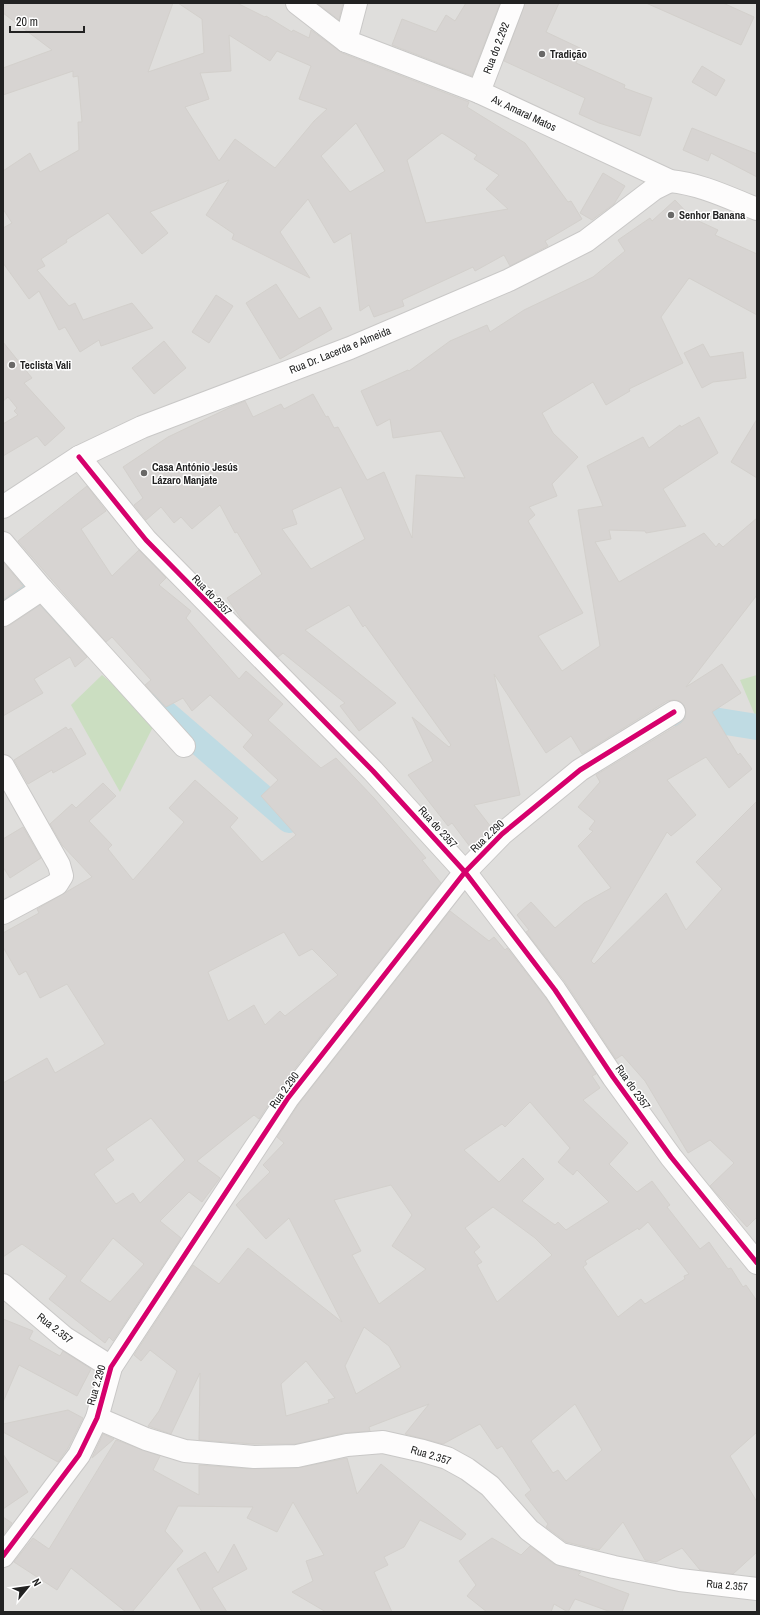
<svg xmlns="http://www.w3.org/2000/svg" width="760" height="1615" viewBox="0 0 760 1615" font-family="'Archivo Narrow',sans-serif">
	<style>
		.residential { fill: #dfdedc }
		.forest { fill: #cbdec1 }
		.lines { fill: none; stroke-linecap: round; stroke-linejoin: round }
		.canal { stroke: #bfdbe3; stroke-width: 26 }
		.building { fill: #d7d4d2; stroke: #d3d0cc; fill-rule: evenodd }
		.minor-casing { stroke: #c9c8c7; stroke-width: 24 }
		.minor { stroke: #fdfcfc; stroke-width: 22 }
		.cycleway-casing { stroke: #fff; stroke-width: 8 }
		.cycleway { stroke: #d6006c; stroke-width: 5 }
		.poi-dot { fill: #6a6968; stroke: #fff; stroke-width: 1.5 }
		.labels { text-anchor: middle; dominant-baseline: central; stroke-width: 3; stroke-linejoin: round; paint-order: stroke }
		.street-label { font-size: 11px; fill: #222; stroke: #fff }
		.poi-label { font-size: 11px; font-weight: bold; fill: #222; stroke: #fff; text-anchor: start }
	</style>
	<rect width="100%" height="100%" fill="#f0eeeb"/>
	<rect class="residential" x="3" y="3" width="754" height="1609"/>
	<g class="forest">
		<path d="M102 675 156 721 120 792 71 705Z"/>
		<path d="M757 675V720L740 680Z"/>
	</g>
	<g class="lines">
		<g class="canal">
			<path d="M11 603 27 593 73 633"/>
			<path d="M157 706 289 820"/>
			<path d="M682 715 757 727"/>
		</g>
	</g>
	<g class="building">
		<path d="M3 3H173L148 72 204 53 202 19 178 3H237L265 17 266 16 292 32 293 30 309 38 311 30 342 53 469 102 467 107 525 143 568 202 571 201 582 219 545 241 548 246 510 266 504 255 475 271 473 267 402 300 404 306 374 317 369 305 360 311 351 233 334 243 308 199 280 232 310 278 232 239 234 234 206 215 229 180 150 212 168 233 142 254 108 213 66 240 67 242 41 259 45 266 37 270 69 306 75 303 83 320 132 303 153 328 101 346 99 340 80 352 65 327 59 330 39 291 29 299 3 263V228L12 223 3 209V171L30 153 40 172 79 150 78 122H82L78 76 73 77V71L3 95V68L52 50 3 13ZM229 35 270 61 277 51 311 66 299 99 327 109 314 121 275 168 235 139 219 161 185 107 209 99 200 73 231 71ZM356 123 385 171 350 192 321 156ZM442 133 477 155 474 159 499 175 486 189 508 209 426 223 407 160Z"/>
		<path d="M317 3H343L339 20Z"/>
		<path d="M466 3H500L472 76 392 45 402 19 436 32 446 15 455 21Z"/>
		<path d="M525 3H559L546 32 582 49 576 63 625 85 624 88 652 98 640 136 599 123 579 114 585 98 504 61Z"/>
		<path d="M646 3H723L754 17 741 45Z"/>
		<path d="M702 66 725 80 716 96 692 82Z"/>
		<path d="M692 128 757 154V177L711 153 708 161 683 150Z"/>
		<path d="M603 173 625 186 614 204 592 220 580 213Z"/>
		<path d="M675 200 692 218 718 230 715 235 757 254V315L689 278 661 317 683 363 629 389 630 391 606 405 593 382 542 413 553 433 578 457 552 484 557 496 529 507 535 515 528 521 583 613 538 636 562 671 600 646 578 510 603 506 587 466 643 437 649 448 680 425 681 427 699 417 718 453 663 489 686 526 646 533 645 531 609 530 611 539 595 542 619 582 704 533 716 547 719 543 723 547 757 518V595L686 687 722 664 741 693 712 712 738 755 740 753 752 769 729 788 706 757 667 780 696 815 671 836 667 832 591 961 594 964 666 893 686 930 722 889 696 862 757 801V1217L747 1227 710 1186 734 1163 710 1140 688 1153 645 1081 622 1055 616 1059 565 982 526 932 529 930 517 915 531 902 555 928 584 903 611 888 578 846 593 831 589 829 595 821 578 807 600 782 596 775 681 723 685 718 686 712 684 705 680 701 674 700 667 701 582 754 571 736 546 753 494 674 520 795 474 805 491 827 471 848 452 823 448 826 408 775 433 761 412 717 449 747 451 745 365 625 363 627 349 605 305 630 396 703 359 731 340 706 345 703 283 653 278 657 242 620 227 598 262 574 237 532 235 533 220 505 192 529 181 517 174 523 161 507 146 520 134 505 143 498 123 467 168 437 235 405 245 401 253 417 281 404 284 409 313 394 326 417 328 416 334 428 338 427 367 480 384 472 412 538 416 475 465 478 441 431 393 438 390 419 377 426 361 391 408 370 409 371 450 341 487 325 490 332 524 310 593 277 625 251 618 240 650 218 652 221ZM341 487 365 539 311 569 282 529 297 524 292 510Z"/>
		<path d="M276 284 299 319 320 307 332 329 280 359 246 303Z"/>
		<path d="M216 295 233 306 209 343 192 332Z"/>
		<path d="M164 341 186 368 154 394 132 368Z"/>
		<path d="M3 342 32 378 24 383 65 428 45 446 37 436 3 456V424L18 415 14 411 17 408 8 397 3 401Z"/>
		<path d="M703 344 710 357 743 352 746 378 713 382 702 388 684 353Z"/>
		<path d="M757 419V478L731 462Z"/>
		<path d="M87 486 106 511 81 529 112 576 139 550 166 578 159 585 191 611 186 618 239 679 246 671 283 704 268 720 321 768 336 758 374 798 426 858 422 860 441 883 278 1090 259 1119 254 1115 197 1161 220 1178 202 1202 189 1192 160 1221 181 1238 113 1341 109 1337 105 1343 49 1299 67 1276 22 1244 3 1257V1083L47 1058 55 1073 105 1044 67 984 40 998 26 971 19 975 3 947V933L39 913 37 909 92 877 62 845 50 824 72 804 76 808 103 783 116 796 89 821 112 845 108 849 133 880 184 822 169 808 195 780 238 818 230 827 262 862 296 835 261 796 278 780 243 747 253 735 210 695 192 711 183 698 166 707 145 685 151 680 112 637 106 642 18 541ZM284 932 299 956 312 949 338 975 285 1016 280 1011 265 1025 254 1005 228 1021 208 972ZM151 1118 185 1160 140 1203 133 1193 116 1204 94 1174 114 1160 106 1149ZM113 1238 144 1264 110 1302 80 1281Z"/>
		<path d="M3 562 23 586 3 600Z"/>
		<path d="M40 605 87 657 75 667 70 657 34 679 43 693 3 716V627L10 625Z"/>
		<path d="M66 727 68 730 71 728 86 754 53 773 52 770 28 784 14 760Z"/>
		<path d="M23 827 41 858 10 878 3 867V839Z"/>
		<path d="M450 911 489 941 494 937 505 950 507 948 545 997 596 1074 592 1076 600 1088 583 1100 628 1143 609 1164 637 1192 652 1181 670 1205 667 1207 700 1249 709 1242 728 1269 731 1268 743 1287 746 1285 757 1301V1432L730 1456 757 1502V1552L733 1574 700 1570 682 1548 656 1562 645 1560 623 1522 599 1550 566 1542 546 1527 548 1524 525 1495 531 1490 502 1446 497 1449 480 1424 443 1444 405 1434 429 1404 369 1427 370 1431 344 1433 296 1444H254L199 1440 200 1373 171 1434 148 1426 159 1411 177 1371 150 1350 141 1361 134 1355 193 1265 219 1284 248 1248 342 1322 289 1218 266 1239 236 1205 270 1172 263 1165 284 1143 277 1137 298 1105ZM530 1102 570 1148 558 1162 573 1175 577 1170 609 1202 566 1230 558 1222 555 1225 522 1201 544 1179 523 1158 499 1182 464 1150 502 1124 505 1127ZM391 1185 412 1215 392 1246 426 1269 379 1304 352 1255 361 1251 334 1200ZM493 1207 535 1238 552 1255 497 1302 477 1265 482 1262 474 1252 480 1247 465 1228ZM648 1222 689 1274 684 1276 685 1279 645 1304 641 1299 618 1317 583 1267 587 1264 585 1261 638 1228 639 1230ZM364 1327 389 1346 401 1367 356 1394 345 1366ZM306 1361 335 1398 328 1400 329 1403 286 1416 281 1384ZM575 1404 602 1450 566 1481 558 1470 553 1473 531 1441Z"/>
		<path d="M3 1319 33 1331 29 1339 60 1356 63 1351 91 1369 77 1396 19 1365 3 1402Z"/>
		<path d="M68 1410 83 1418 68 1448 58 1462 3 1432V1424Z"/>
		<path d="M103 1434 114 1439 92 1458Z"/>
		<path d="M116 1440 160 1456 153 1470 199 1495V1465L253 1469 297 1468 347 1458 357 1494 381 1464 466 1534 461 1540 420 1520 404 1547 384 1557 388 1565 374 1572 392 1612H326L292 1592 313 1581 306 1561 324 1555 293 1502 277 1532 247 1518 253 1507 178 1506 165 1531 183 1551 132 1612H126L71 1568 57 1590 14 1562 33 1538 49 1549Z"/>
		<path d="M3 1454 28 1492 3 1509Z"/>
		<path d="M3 1517 12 1523 3 1535Z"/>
		<path d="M492 1538 521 1555 530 1546 554 1564 581 1572 578 1575 629 1594 622 1612H611L575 1599 568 1612 554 1604 551 1612H487L467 1596 476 1585 459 1561Z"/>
		<path d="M234 1544 247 1569 212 1588 227 1612H202L177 1569 205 1552 218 1573Z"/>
	</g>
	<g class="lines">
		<g class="minor-casing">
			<g id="minor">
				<path d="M297 3 346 41 479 92 670 181C701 184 729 198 757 209"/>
				<path d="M346 41 356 3"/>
				<path d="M479 92 513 3"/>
				<path d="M79 457 146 540 373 771 465 872 555 990 613 1077 671 1157 757 1263"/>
				<path d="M3 507 79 457 142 427 350 348 509 280 586 241 654 189 670 181"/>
				<path d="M3 543 42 589 184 746"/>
				<path d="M3 615 42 589"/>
				<path d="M3 766 59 865 62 876 57 884 3 913"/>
				<path d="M3 1285 65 1338 111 1367"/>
				<path d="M97 1418 146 1439 185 1451 254 1457 297 1456 347 1445 383 1442 423 1451 447 1458 467 1469 490 1486 529 1530 561 1554 614 1567 680 1580 757 1589"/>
				<path d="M3 1556 79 1455 97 1418 111 1367 288 1098 465 872 502 834 580 770 674 712"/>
			</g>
		</g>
		<use href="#minor" class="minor"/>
		<g class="cycleway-casing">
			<g id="cycleway">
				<path d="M79 457 146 540 373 771 465 872 555 990 613 1077 671 1157 757 1263"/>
				<path d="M3 1556 79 1455 97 1418 111 1367 288 1098 465 872 502 834 580 770 674 712"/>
			</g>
		</g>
		<use href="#cycleway" class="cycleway"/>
	</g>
	<g class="poi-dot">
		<circle cx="542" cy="54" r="4"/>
		<circle cx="671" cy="215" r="4"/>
		<circle cx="12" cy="365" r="4"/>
		<circle cx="144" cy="473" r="4"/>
	</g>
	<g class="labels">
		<g class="street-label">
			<text transform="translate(496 48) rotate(-69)">Rua do 2.292</text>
			<text transform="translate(524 113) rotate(25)">Av. Amaral Matos</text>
			<text transform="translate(340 350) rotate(-22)">Rua Dr. Lacerda e Almeida</text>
			<text transform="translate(212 595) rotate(46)">Rua do 2357</text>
			<text transform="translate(438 827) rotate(48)">Rua do 2357</text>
			<text transform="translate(487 836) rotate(-44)">Rua 2.290</text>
			<text transform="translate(633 1087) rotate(55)">Rua do 2357</text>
			<text transform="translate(284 1090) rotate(-54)">Rua 2.290</text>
			<text transform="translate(55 1328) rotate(38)">Rua 2.357</text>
			<text transform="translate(96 1385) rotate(-74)">Rua 2.290</text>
			<text transform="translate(431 1455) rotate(17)">Rua 2.357</text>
			<text transform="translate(727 1585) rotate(5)">Rua 2.357</text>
		</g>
		<g class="poi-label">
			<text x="550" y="54">Tradição</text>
			<text x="679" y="215">Senhor Banana</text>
			<text x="20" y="365">Teclista Vali</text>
			<text x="152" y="467">Casa António Jesús<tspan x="152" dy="13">Lázaro Manjate</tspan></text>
		</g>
	</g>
	<rect width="760" height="1615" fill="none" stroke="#222222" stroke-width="8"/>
	<g transform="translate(28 1587) rotate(61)" stroke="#ffffff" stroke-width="3" paint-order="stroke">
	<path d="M0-3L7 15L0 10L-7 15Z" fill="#222222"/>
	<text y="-6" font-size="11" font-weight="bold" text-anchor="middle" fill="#222222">N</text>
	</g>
	<path d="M10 26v6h74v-6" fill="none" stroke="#222222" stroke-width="2"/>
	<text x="16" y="26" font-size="12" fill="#222222" stroke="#ffffff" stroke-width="3" paint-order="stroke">20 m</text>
</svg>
